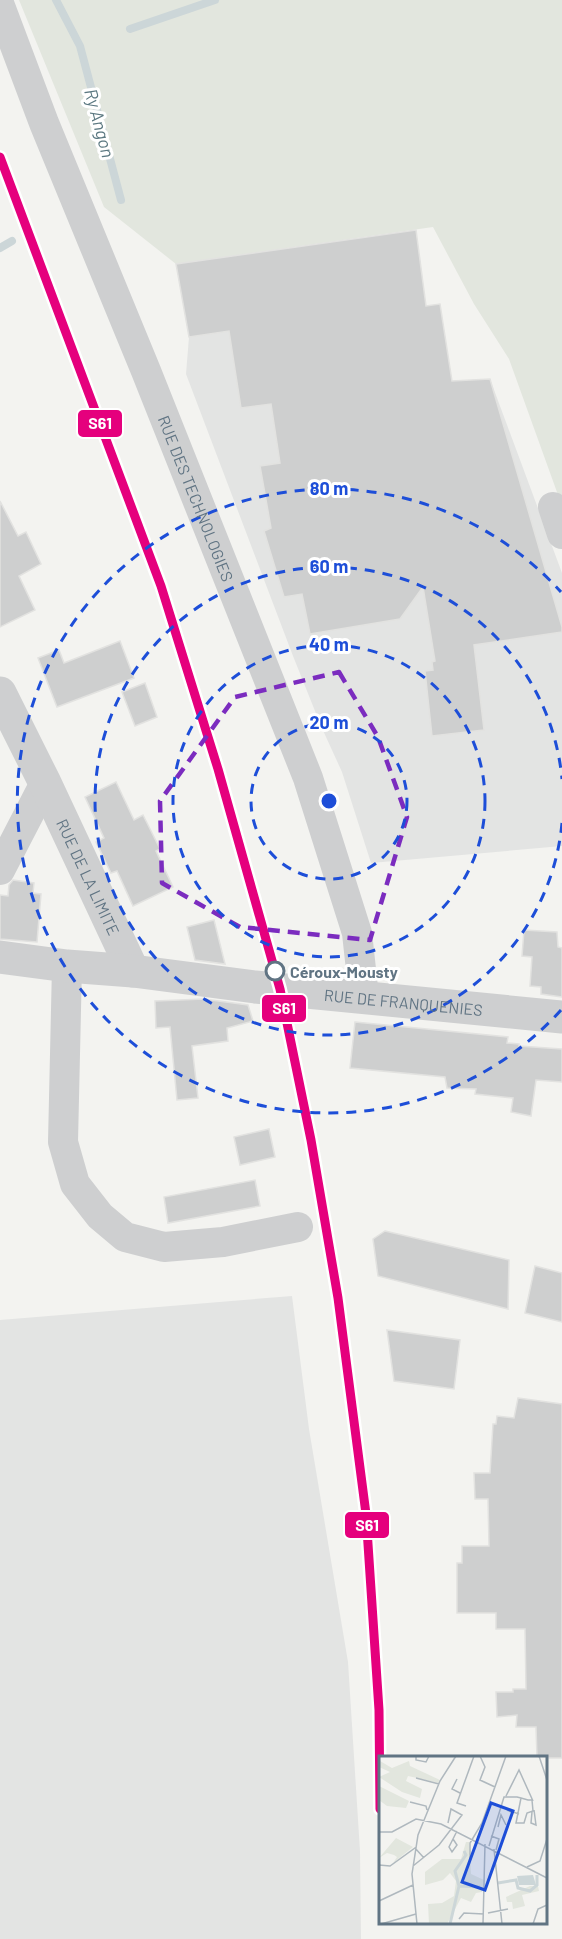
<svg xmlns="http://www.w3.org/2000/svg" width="562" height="1939" viewBox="0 0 562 1939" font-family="Barlow,sans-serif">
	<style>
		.built { fill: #e3e4e3 }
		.green { fill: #e2e6de }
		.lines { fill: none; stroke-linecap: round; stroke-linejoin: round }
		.stream { stroke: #ccd6d8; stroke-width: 8 }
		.building { fill: #cecfcf; stroke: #e2e2e0; stroke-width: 1.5 }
		.minor { stroke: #cecfd0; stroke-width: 30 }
		.tertiary { stroke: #cecfd0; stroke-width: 33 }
		.rail-1-casing { stroke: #fff; stroke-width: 14 }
		.rail-1 { stroke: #e5007d; stroke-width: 9 }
		.marked { fill: none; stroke: #7b2cbf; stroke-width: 4.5; stroke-dasharray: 12 8; stroke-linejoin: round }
		.ring { fill: none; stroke: #1d4ed8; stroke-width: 3; stroke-dasharray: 10 8 }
		.stop-dot { fill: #fff; stroke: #607483; stroke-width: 3 }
		.labels { text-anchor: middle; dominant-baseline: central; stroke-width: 6; stroke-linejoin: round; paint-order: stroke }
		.street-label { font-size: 16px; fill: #607483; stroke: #fff }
		.stop-label { font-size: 16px; font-weight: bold; fill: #607483; stroke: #fff; text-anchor: start }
		.water-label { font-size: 18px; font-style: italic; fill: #5b7881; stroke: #fff }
		.inset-river { fill: none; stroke: #ccd6d8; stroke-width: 3 }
		.inset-road { fill: none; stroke: #afb8be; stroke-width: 1.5 }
		.view { fill: #1d4ed8; fill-opacity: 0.15; stroke: #1d4ed8; stroke-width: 3 }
		.inset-edge { fill: none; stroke: #607483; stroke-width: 3 }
		.centre { fill: #1d4ed8; stroke: #fff; stroke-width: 3 }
		.ring-label { font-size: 18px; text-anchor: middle; font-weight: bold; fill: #1d4ed8; stroke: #fff; stroke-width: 6; stroke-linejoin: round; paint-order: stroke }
		.line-badge { stroke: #fff; stroke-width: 2 }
		.badge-label { font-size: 16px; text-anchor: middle; font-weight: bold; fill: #fff }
	</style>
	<rect width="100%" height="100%" fill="#f3f3f0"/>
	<g class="built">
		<path d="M416 230 426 306 440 304 452 381 490 379 562 573V846L371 863 342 772 321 726 293 656 186 374 189 337 176 264Z"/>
		<path d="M292 1296 309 1429 348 1662 360 1851 361 1939H0V1320Z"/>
	</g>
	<path class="green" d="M19 0H562V506L509 359 474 304 433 227 176 264 104 207Z"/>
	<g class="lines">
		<g class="stream">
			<path d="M56 0 80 46 121 200"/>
			<path d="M130 29 215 0"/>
			<path d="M0 248 12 241"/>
		</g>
	</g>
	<g class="building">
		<path d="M416 230 426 306 440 304 452 381 490 379 562 627V632L474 645 484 730 432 736 425 671 433 670 432 662 435 661 423 587 400 619 310 634 302 594 284 597 264 531 271 528 260 466 280 463 271 404 241 408 229 331 189 337 176 264Z"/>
		<path d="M0 501 18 536 26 532 41 564 19 576 35 610 0 627Z"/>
		<path d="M120 641 134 678 57 707 38 658 59 650 64 663Z"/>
		<path d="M145 683 157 717 135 726 122 692Z"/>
		<path d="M116 782 134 820 143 815 160 849 156 851 173 887 133 906 117 871 111 873 96 842 104 838 85 797Z"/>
		<path d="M13 880 34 883 33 893 41 894 37 942 0 939V895L8 896 9 885Z"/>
		<path d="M214 920 225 964 195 960 187 927Z"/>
		<path d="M524 930 557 932 558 947 562 948V997L541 994V987L530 986 532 957 522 956Z"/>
		<path d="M204 999 248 1005 253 1021 227 1028 228 1041 192 1046 198 1098 177 1100 170 1027 156 1028 155 1001Z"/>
		<path d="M355 1022 508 1037 507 1043 519 1044V1046L562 1049V1082L536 1080 531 1116 511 1112 513 1098 475 1094 476 1089 447 1088 445 1077 350 1068Z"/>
		<path d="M269 1129 275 1157 240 1165 234 1137Z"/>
		<path d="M255 1180 260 1206 168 1223 164 1197Z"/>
		<path d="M385 1231 509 1260 508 1309 378 1276 373 1239Z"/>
		<path d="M535 1266 562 1273V1322L525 1313Z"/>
		<path d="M387 1330 460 1340 454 1389 394 1381Z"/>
		<path d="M518 1398 562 1404V1758H537L536 1727H516L517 1715 497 1717 496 1692H513V1689H526L525 1629H496V1613H457V1563H462V1546H489L488 1499H475L474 1473H490L493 1424H496L497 1416 514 1418Z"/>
	</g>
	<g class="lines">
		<g class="minor">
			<path id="s1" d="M0 6 44 123 146 371 308 778 357 933 364 997"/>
			<path d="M553 507 562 534"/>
			<path d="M0 870 45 783"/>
			<path d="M67 966 63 1142 75 1184 100 1216 125 1237 164 1247 223 1242 298 1227"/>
		</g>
		<g class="tertiary">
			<path id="s2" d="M0 693 45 783 133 971"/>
			<path id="s3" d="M0 957 67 966 133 971 255 987 562 1017"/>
		</g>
		<g class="rail-1-casing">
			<path id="rail-1" d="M0 157 161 586 218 769 280 989 311 1140 338 1298 366 1514 379 1710 380 1809"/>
		</g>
		<use href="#rail-1" class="rail-1"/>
	</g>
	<path class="marked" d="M339 672 378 737 407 817 370 940 240 927 162 883 160 801 235 697Z"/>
	<g class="ring">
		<circle cx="329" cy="801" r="78"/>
		<circle cx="329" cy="801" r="156"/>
		<path d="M562 823A234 234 0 1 1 562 779"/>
		<path d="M561 1010A312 312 0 1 1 561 592"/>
	</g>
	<circle class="stop-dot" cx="275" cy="971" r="9"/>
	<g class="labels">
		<g class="street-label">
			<text stroke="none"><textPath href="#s1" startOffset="530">RUE DES TECHNOLOGIES</textPath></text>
			<text stroke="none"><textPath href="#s2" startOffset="204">RUE DE LA LIMITE</textPath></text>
			<text stroke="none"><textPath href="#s3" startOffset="406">RUE DE FRANQUENIES</textPath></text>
		</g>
		<g class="stop-label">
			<text x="290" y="971">Céroux-Mousty</text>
		</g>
		<g class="water-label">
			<text transform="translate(100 123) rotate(75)">Ry Angon</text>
		</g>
	</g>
	<g transform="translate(379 1756)">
		<rect width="168" height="168" fill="#f3f3f0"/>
		<path d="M1 5 13 12 30 5 31 10 61 24 60 27 29 20 27 25 43 33 41 42 23 36 0 21 11 16 0 11ZM0 30 30 45 27 52 8 50 0 44ZM17 82 34 91 14 107 18 101 15 99 8 97 0 102ZM87 86H90L92 118 105 124 103 136 97 137 92 146 82 142 68 168H50L49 148 63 147 75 140 77 125 71 117 64 124 46 129V116L63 103H82ZM151 130H159L160 135 143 139 146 150 134 153 133 146H128L127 141Z" fill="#e2e6de"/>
		<path d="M154 119 157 129H140L138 120Z" fill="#ccd6d8"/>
		<path class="inset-river" d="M119 127 137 124 139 132 151 135 158 129V119M80 130 101 131M71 168 80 130 76 115 87 99 85 95"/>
		<path class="inset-road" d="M37 0V4L47 6 50 0M101 0 106 11 101 24 116 31M160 0 168 24M37 22 60 28M78 23 73 33 81 37M127 40 140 14 154 45M31 46 47 50 48 54M87 50 78 47 95 0M153 56 152 67 157 69 155 54M134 57 128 54 140 58M119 71 122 59 127 69M0 76H13L37 63 62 68 168 122M112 80 120 83 117 94M74 83 78 89 73 96 70 91 78 75M110 90 125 41H138L142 42 149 44H153L154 55 148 57 145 67H137L142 42M115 93 123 168M91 105V87L103 67 127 0M0 109 11 110 36 92 45 102M34 110 60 89 83 59 72 53 69 67M148 111 161 105 168 83M0 145 34 129M109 157 129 153M80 163 85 157 105 158M2 168 37 158M38 168 33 118 39 79 61 25 77 0M104 168 106 88M154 168 159 153 168 149"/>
		<path class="view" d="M112 47 134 55 106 134 83 126Z"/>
		<rect width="168" height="168" class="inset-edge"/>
	</g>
	<circle cx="329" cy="801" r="9" class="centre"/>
	<g class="ring-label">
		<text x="329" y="495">80 m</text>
		<text x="329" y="573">60 m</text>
		<text x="329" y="651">40 m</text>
		<text x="329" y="729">20 m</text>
	</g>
	<g class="line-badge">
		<rect x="77" y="409" width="46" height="29" rx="6" fill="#e5007d"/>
		<rect x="261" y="994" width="46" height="29" rx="6" fill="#e5007d"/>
		<rect x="344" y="1511" width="46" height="28" rx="6" fill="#e5007d"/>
	</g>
	<g class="badge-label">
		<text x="100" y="429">S61</text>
		<text x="284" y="1014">S61</text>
		<text x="367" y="1531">S61</text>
	</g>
</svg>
